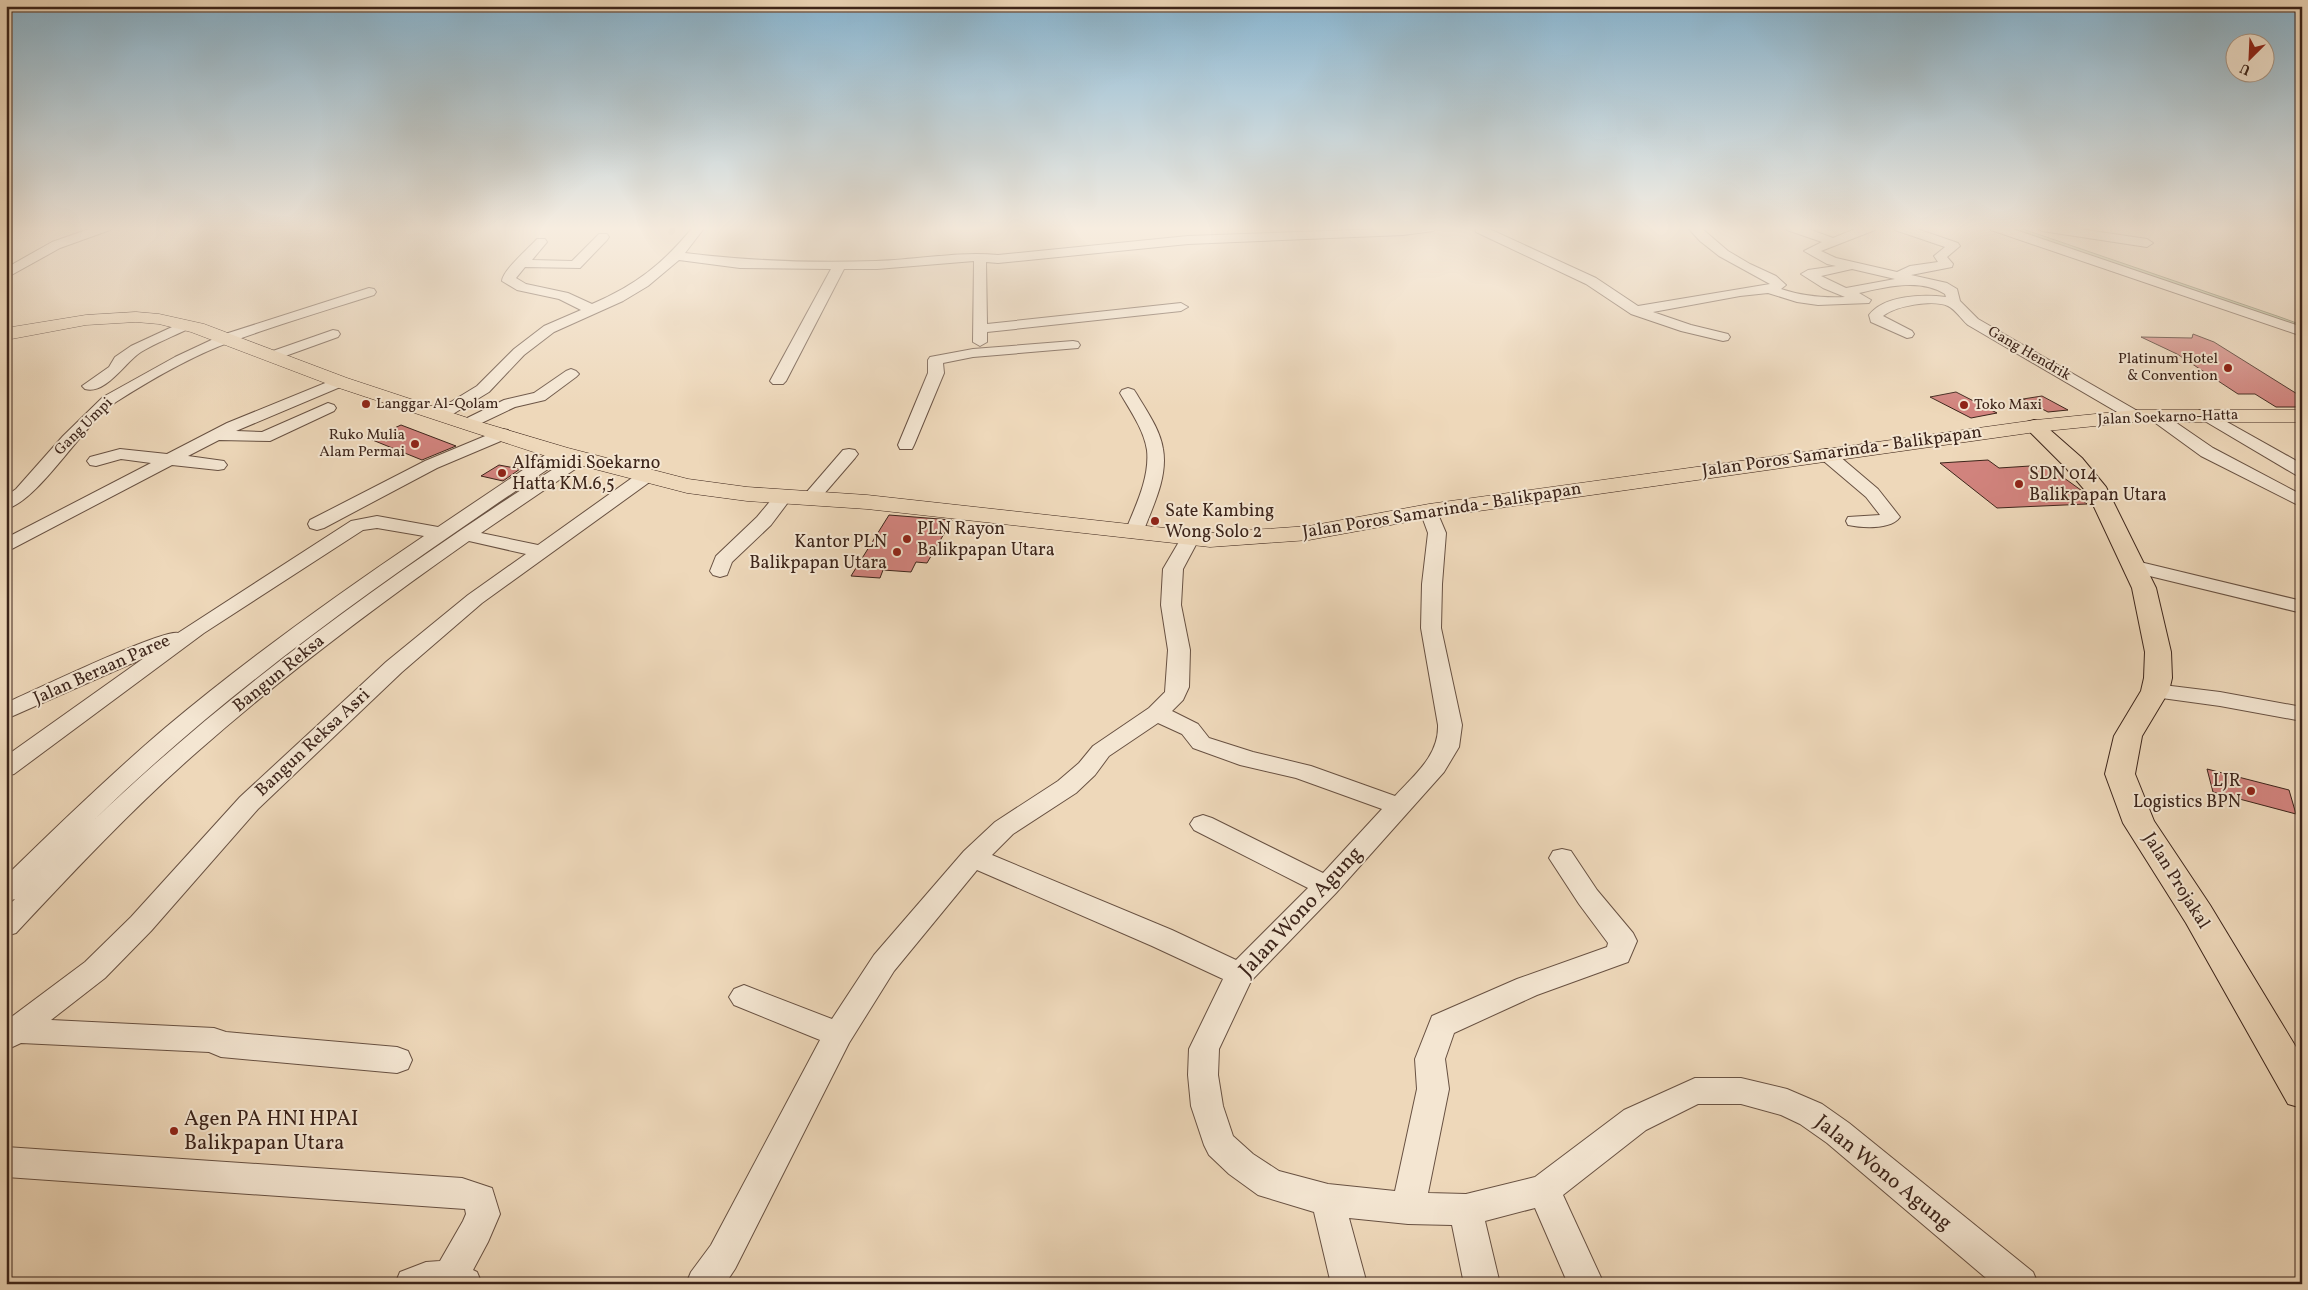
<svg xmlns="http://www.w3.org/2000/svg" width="2308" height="1290" viewBox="0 0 2308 1290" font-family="Vollkorn,serif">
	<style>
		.green { fill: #b3c094; stroke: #787257 }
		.building { fill: #d3847f; stroke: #3c241a }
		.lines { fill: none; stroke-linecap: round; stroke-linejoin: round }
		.minor-casing { stroke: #685142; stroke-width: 2 }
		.major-casing { stroke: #3c241a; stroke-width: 2 }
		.highway-casing { stroke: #3c241a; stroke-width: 1 }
		.minor { fill: #f4e6d2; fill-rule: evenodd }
		.major { fill: #eed8ba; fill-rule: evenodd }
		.highway { fill: #eed8ba; fill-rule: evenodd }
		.poi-dot { fill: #8f2418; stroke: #f4e6d2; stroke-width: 2 }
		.labels { text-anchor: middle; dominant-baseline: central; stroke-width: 4; stroke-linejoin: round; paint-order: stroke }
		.far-street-label { font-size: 15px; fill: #3c241a; stroke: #f4e6d2 }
		.far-poi-label { font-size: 15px; fill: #3c241a; stroke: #f4e6d2; text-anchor: end }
		.street-label { font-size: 18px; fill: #3c241a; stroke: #f4e6d2 }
		.poi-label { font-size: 18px; fill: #3c241a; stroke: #f4e6d2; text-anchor: start }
		.near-street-label { font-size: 21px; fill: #3c241a; stroke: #f4e6d2 }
		.near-poi-label { font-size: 21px; fill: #3c241a; stroke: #f4e6d2; text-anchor: start }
	</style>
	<rect width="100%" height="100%" fill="#eed8ba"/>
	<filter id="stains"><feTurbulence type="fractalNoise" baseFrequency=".004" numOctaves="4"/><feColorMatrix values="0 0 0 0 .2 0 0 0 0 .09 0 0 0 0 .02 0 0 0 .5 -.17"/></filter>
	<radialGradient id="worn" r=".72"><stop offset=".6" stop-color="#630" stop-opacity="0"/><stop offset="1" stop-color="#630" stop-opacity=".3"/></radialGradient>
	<path class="green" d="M2006 227H2017L2280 317 2302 325V330Z"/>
	<g class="building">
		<path d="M2193 334 2214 342 2302 397V407H2276L2255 394H2238L2177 354 2141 337 2192 338Z"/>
		<path d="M1956 392 1997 413 1971 418 1930 397Z"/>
		<path d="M2042 396 2068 410 2048 412 2023 399Z"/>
		<path d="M401 425 456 446 422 460 370 439Z"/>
		<path d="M1988 460 1999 468 2046 465 2085 493H2074L2087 504 1997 508 1940 463Z"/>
		<path d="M499 465 520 469 503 481 481 476Z"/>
		<path d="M889 515 952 520 927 563 916 562 911 572 883 570 880 578 851 576Z"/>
		<path d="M2207 769 2289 790 2296 814 2213 792Z"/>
	</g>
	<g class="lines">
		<g class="minor-casing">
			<g id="minor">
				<path d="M95 227H112L110 230 60 248 6 278V268L52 242Z"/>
				<path d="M693 227H705L685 253C749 261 811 263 876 261 916 260 958 251 998 255L1188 236 1439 227 1433 231 1403 235 1188 244 998 263 986 262 987 324 1181 303 1188 307 1181 311 987 332V342L980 346 973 342 974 261 877 269H844L786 381 783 384H773L770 381 831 269 740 268 679 260 648 286 623 301 554 332 524 355 489 392 448 417H436L434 414 436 411 477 386 514 349 544 326 581 310 559 299 517 290 502 281C503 270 528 249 537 239H545L547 242 532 260 572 261 599 234H607L609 237 607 240 580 268 525 267 516 278 526 284 568 293 592 304C636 285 663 264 693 227Z"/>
				<path d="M1475 227H1485L1596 278 1638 306 1770 284 1719 256 1700 241 1687 227H1700L1728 251 1750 264 1776 276 1786 285 1781 289C1802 296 1823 298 1845 297L1823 288 1801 274 1808 270 1836 266 1827 264 1804 251 1822 242 1787 230 1785 227H1803L1833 238 1860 227H1877L1875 230 1821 251 1836 258 1897 272 1910 266 1938 262 1934 256 1945 247 1895 230 1893 227H1911L1958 243 1960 246 1947 257 1953 264 1952 267 1911 275 1947 283 1957 289 1960 301 1978 319 2141 413 2143 416 2141 419H2129L1968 325C1961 319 1956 310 1948 306 1933 299 1895 306 1883 316L1912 331 1914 334 1912 337 1907 338 1871 322 1869 315C1884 295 1923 294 1946 297L1945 294C1920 278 1886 287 1859 293L1871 300 1869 303 1818 305 1797 302 1768 293 1740 296 1653 312 1691 325 1728 334 1730 337 1728 340 1723 341 1681 331 1631 314 1586 284 1476 232ZM1852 269 1895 279 1846 288 1821 276Z"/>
				<path d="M1989 227H2007L2302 327V336L1991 230Z"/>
				<path d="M2036 227H2066L2147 239 2153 243 2147 247 2042 231Z"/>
				<path d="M369 288 374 289 376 292 374 295C327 310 280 324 233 341 193 355 152 379 116 402 83 424 39 501 6 509V496L16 489 63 436 103 397 175 357 222 335Z"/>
				<path d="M185 321 192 325 190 328C174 336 156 343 141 352 125 362 106 395 85 389L82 386 109 367 115 357 131 346Z"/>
				<path d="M333 330 338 331 340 334 338 337 277 359H267L265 356 267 353Z"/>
				<path d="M1073 341 1078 342 1080 345 1078 348 973 357 943 363 944 373 914 445 912 449H900L898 445 928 373V360L930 357 973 349Z"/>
				<path d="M571 369 576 371 579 374 576 377 545 400 515 407 473 427H461L459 424 461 421 504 400 534 393 566 371Z"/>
				<path d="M340 377 345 379 348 382 345 385 236 431 262 432 328 403 334 405 336 408 334 411 270 441 219 440 188 456 224 461 227 465 224 469 218 470 172 465 6 552V538L151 463 121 459 96 466 90 465 87 461 90 457 120 449 167 454 227 423Z"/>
				<path d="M1128 388 1134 390 1136 393C1146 410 1160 429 1163 449 1168 477 1153 506 1143 532L1141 536 1134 538 1127 536 1125 532C1135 507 1150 478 1147 450 1144 430 1130 410 1120 393L1122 390Z"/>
				<path d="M2204 409 2302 464V476L2296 475 2198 417 2196 414 2198 411Z"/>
				<path d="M2156 411 2162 413 2213 448 2302 495V507L2201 456 2150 419 2148 416 2150 413Z"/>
				<path d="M502 429 508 430 510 434 508 438 437 468 324 528 317 530 310 528 308 524 310 520 425 461Z"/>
				<path d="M560 448 566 449 569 453 566 457C401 568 236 681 93 821 239 681 405 564 575 455H587L590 459 481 533 538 545 639 473H651L654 477 651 481 482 603 402 672 258 809 151 931 105 978 51 1020 214 1028 226 1032 397 1047 408 1051 412 1060 408 1069 397 1073 221 1057 209 1052 21 1043 6 1050V1021L85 962 131 917 240 797 386 662 468 595 526 554 469 541C375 607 283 676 197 752 133 808 74 871 16 933L6 936V908L15 899 6 902V876C58 825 110 775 165 728 247 659 335 596 424 536L377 528 363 530 204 633 14 774 6 776V756L144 658 6 719V703C31 692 162 629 178 633L351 521 377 516 438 527 554 449Z"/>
				<path d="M849 449 855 450 858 454 855 458 817 502H805L802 498 805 494 843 450Z"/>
				<path d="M1826 449 1832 450 1878 489 1900 517C1891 530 1862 528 1848 525L1846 521 1848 517 1880 515 1866 497 1820 458 1817 454 1820 450Z"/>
				<path d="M783 492 789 493 792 497 771 525 732 562 727 575 720 577 713 575 710 571 716 556 757 517 777 493Z"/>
				<path d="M1429 506 1435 507 1446 533 1442 584 1441 628 1462 725 1459 747 1444 772 1336 893 1251 981 1219 1049 1218 1075 1223 1106 1233 1136 1253 1154 1279 1171 1328 1184 1395 1191 1417 1089 1415 1059 1432 1016 1517 979 1607 947 1608 943 1579 904 1549 858 1553 851 1562 849 1571 851 1597 890 1633 933 1637 941 1628 962 1537 995 1454 1033 1445 1059 1449 1089 1428 1193 1466 1194 1535 1177 1624 1110 1695 1078H1741L1787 1089 1822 1104 1849 1123 2033 1272 2038 1284H1993L1827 1143 1800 1124 1781 1115 1741 1104H1698L1646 1130 1563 1195 1604 1284H1568L1535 1208 1485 1221 1500 1284H1464L1452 1225 1408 1224 1349 1218 1367 1284H1331L1314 1212 1258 1195 1229 1174 1209 1155 1204 1145 1191 1106 1188 1075 1189 1049 1223 979 1152 946 977 870 894 971 849 1043 735 1269 725 1284H686L691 1272 711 1245 820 1040 734 1005 729 997 734 989 744 985 832 1019 874 955 964 851 995 822 1058 781 1079 763 1093 746 1149 708 1165 692 1168 650 1161 605 1163 569 1183 535 1190 533 1197 535 1199 539 1183 569 1181 605 1190 650 1189 687 1183 700 1172 711 1198 724 1209 738 1253 752 1311 766 1395 796C1414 775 1439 756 1438 725L1421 628 1422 584 1428 533 1420 511 1423 507ZM1158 723 1182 734 1193 748 1240 765 1296 778 1382 809 1323 873 1212 818 1203 815 1194 818 1190 824 1194 830 1308 888 1236 960 1172 930 992 855 1013 834 1076 793 1095 775 1109 756Z"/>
				<path d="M2136 561 2302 601V613L2129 571 2126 567 2129 563Z"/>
				<path d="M2155 684 2220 692 2302 707V721L2220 706 2147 696 2144 691 2147 686Z"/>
				<path d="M6 1147 462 1178 492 1188 500 1214 488 1242 473 1270 477 1272 482 1284H395L400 1272 426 1262 440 1261 463 1221 466 1214 465 1209 6 1177Z"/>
			</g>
		</g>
		<g class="major-casing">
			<path id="major" d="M2034 420 2041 422 2082 458 2106 487 2156 588 2171 652 2172 678 2169 691 2142 736 2135 774 2154 821 2210 905 2302 1057V1108L2288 1104 2186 923 2123 823 2105 774 2114 736 2141 691 2144 678 2145 652 2132 588 2088 494 2066 468 2024 426 2027 422Z"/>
		</g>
		<g class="highway-casing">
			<path id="highway" d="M136 312 159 314 204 324 347 378 474 420 568 448 688 479 747 487 867 495 1210 533 1309 526 1429 504 2036 420 2135 410H2302V422H2135L2036 432 1429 518 1309 540 1210 547 867 509 747 501 687 493 552 458 460 428 333 386 191 332 159 324 136 322 86 325 6 340V328L86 315Z"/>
		</g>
		<use href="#minor" class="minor"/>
		<use href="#major" class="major"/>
		<use href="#highway" class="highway"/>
	</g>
	<linearGradient id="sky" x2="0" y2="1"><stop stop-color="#88b6d2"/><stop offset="0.56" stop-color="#f7ede0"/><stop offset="1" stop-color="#f7ede0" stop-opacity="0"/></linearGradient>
	<rect width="2308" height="408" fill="url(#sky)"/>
	<g class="poi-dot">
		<circle cx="2228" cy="368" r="5"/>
		<circle cx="366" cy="404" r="5"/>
		<circle cx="1964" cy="405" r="5"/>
		<circle cx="415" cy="444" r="5"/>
		<circle cx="502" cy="473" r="5"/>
		<circle cx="2019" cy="484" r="5"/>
		<circle cx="1155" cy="521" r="5"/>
		<circle cx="907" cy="539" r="5"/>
		<circle cx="897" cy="552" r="5"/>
		<circle cx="2251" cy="791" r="5"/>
		<circle cx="174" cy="1131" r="5"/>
	</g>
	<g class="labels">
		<g class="far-street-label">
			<text transform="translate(2029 354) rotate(30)">Gang Hendrik</text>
			<text transform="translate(2168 418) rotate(-2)">Jalan Soekarno-Hatta</text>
			<text transform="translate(84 427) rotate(-45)">Gang Umpi</text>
		</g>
		<g class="far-poi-label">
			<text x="2218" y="359">Platinum Hotel<tspan x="2218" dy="17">&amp; Convention</tspan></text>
			<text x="376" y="404" text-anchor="start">Langgar Al-Qolam</text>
			<text x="1974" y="405" text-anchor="start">Toko Maxi</text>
			<text x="405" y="435">Ruko Mulia<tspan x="405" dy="17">Alam Permai</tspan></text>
		</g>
		<g class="street-label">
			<text transform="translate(1842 452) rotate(-8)">Jalan Poros Samarinda - Balikpapan</text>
			<text transform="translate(1442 511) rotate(-9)">Jalan Poros Samarinda - Balikpapan</text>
			<text transform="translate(102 670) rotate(-24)">Jalan Beraan Paree</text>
			<text transform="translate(279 674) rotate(-39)">Bangun Reksa</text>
			<text transform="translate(313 743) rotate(-43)">Bangun Reksa Asri</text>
			<text transform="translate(2176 881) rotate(58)">Jalan Projakal</text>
		</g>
		<g class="poi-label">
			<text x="512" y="463">Alfamidi Soekarno<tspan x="512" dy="21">Hatta KM.6,5</tspan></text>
			<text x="2029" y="474">SDN 014<tspan x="2029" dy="21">Balikpapan Utara</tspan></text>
			<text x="1165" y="511">Sate Kambing<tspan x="1165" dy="21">Wong Solo 2</tspan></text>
			<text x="917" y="529">PLN Rayon<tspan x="917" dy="21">Balikpapan Utara</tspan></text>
			<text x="887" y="542" text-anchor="end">Kantor PLN<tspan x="887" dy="21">Balikpapan Utara</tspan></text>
			<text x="2241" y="781" text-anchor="end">LJR<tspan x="2241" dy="21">Logistics BPN</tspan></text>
		</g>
		<g class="near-street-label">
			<text transform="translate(1301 912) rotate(-47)">Jalan Wono Agung</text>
			<text transform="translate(1883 1173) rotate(39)">Jalan Wono Agung</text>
		</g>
		<g class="near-poi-label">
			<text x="184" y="1119">Agen PA HNI HPAI<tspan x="184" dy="24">Balikpapan Utara</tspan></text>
		</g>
	</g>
	<rect width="2308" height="1290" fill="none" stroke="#eed8ba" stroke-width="25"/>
	<rect x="8" y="8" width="2293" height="1275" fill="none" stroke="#3c241a" stroke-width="2.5"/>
	<rect x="12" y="12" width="2283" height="1265" fill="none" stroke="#3c241a"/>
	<g transform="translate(2250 58) rotate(204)"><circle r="24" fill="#f4e6d2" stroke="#aa9888"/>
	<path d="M0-4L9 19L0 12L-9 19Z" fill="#8f2418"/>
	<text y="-8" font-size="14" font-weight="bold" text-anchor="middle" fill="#3c241a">U</text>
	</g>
	<rect width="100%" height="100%" filter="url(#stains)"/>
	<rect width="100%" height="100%" fill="url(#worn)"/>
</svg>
